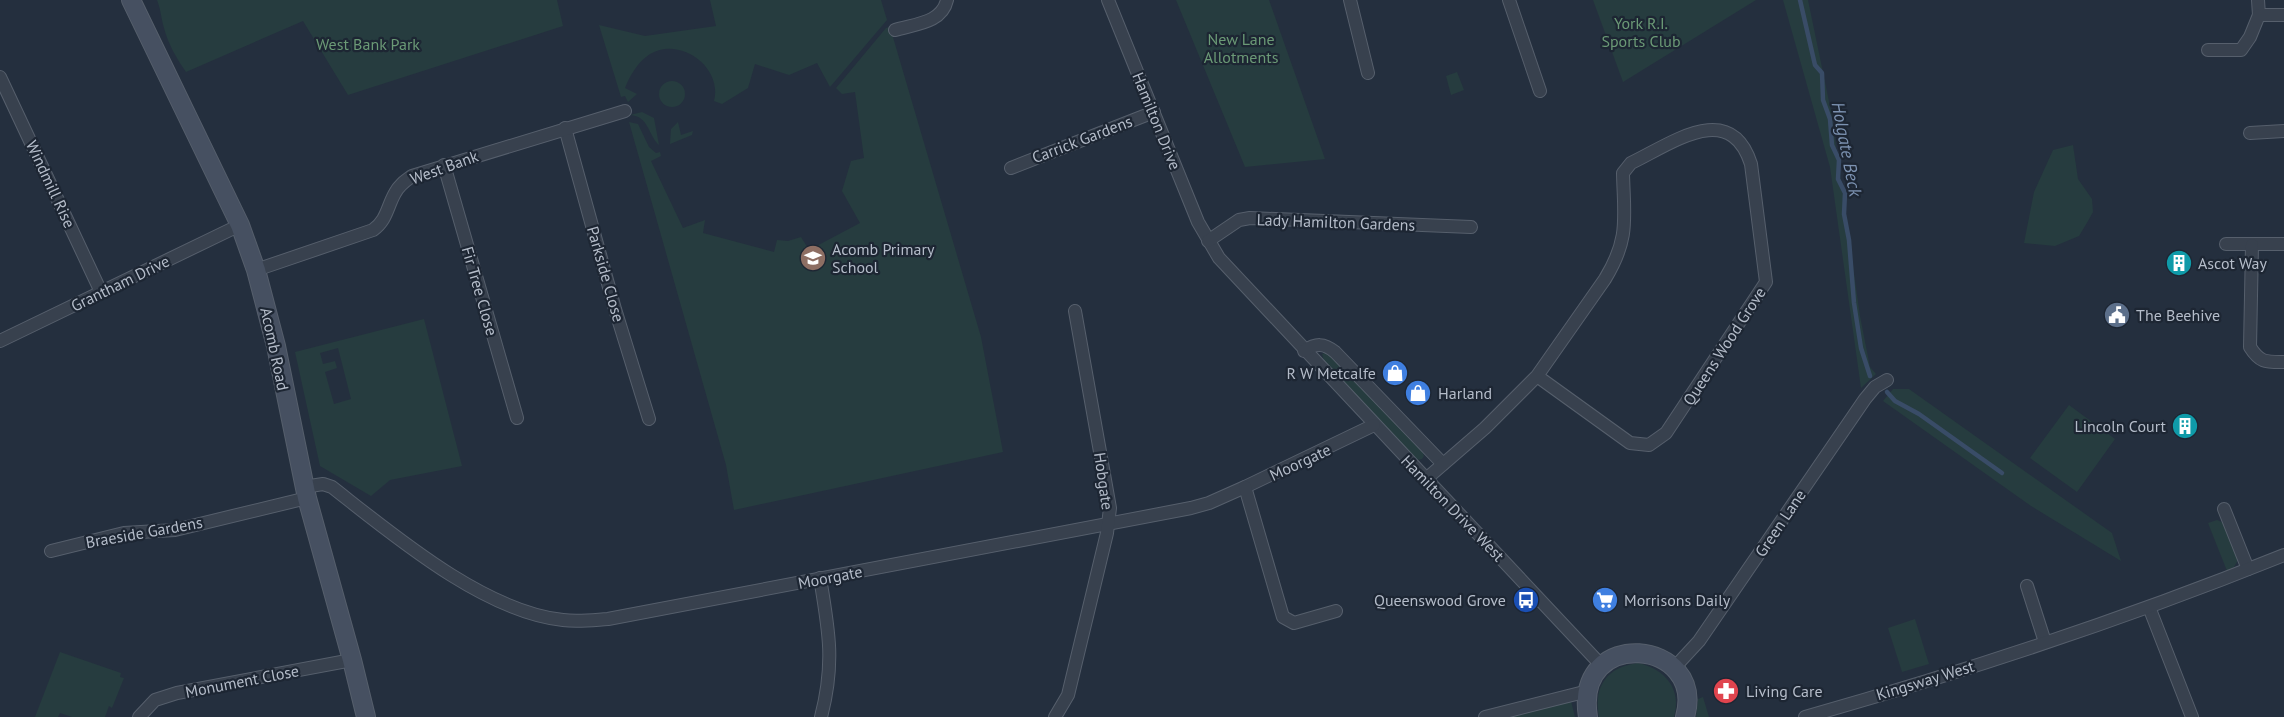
<svg xmlns="http://www.w3.org/2000/svg" width="2284" height="717" viewBox="0 0 2284 717" font-family="'PT Sans',sans-serif">
	<style>
		.green { fill: #263c3f; fill-rule: evenodd }
		.lines { fill: none; stroke-linecap: round; stroke-linejoin: round }
		.stream { stroke: #394c67; stroke-width: 4.5 }
		.street-casing { stroke: #565f6c; stroke-width: 14 }
		.secondary-casing { stroke: #565f6c; stroke-width: 20 }
		.street { stroke: #38414e; stroke-width: 12 }
		.secondary { stroke: #465061; stroke-width: 18 }
		.labels { text-anchor: middle; dominant-baseline: central; stroke-width: 4.5; stroke-linejoin: round; paint-order: stroke }
		.park-label { font-size: 16px; fill: #6b9a76; stroke: #1d2633 }
		.street-label { font-size: 16px; fill: #b4bcc9; stroke: #1d2633 }
		.poi-label { font-size: 16px; fill: #b4bcc9; stroke: #1d2633; text-anchor: start }
		.water-label { font-size: 18px; font-style: italic; fill: #7c92b1; stroke: #1d2633 }
	</style>
	<rect width="100%" height="100%" fill="#242f3e"/>
	<g class="green">
		<path d="M157 0H557L563 26 348 95 303 21 186 72C177 59 168 44 164 28 161 18 161 10 157 0Z"/>
		<path d="M710 0H881L887 20 830 87 817 63 789 75 755 64 748 88 722 104 714 101C723 67 680 36 650 54 638 62 630 75 625 88L637 94 628 102 625 96 621 97 599 25 645 36 716 26Z"/>
		<path d="M1176 0H1269L1325 159 1245 167Z"/>
		<path d="M1593 0H1756L1623 82Z"/>
		<path d="M1783 0H1808L1831 111 1860 316 1870 367 1876 374 1861 388 1830 167Z"/>
		<path d="M890 27 981 337 1003 452 734 510 726 465 629 122 638 124 649 147 656 153 660 152 661 156 651 161 683 228 705 220 703 233 774 252 777 240 788 241 801 237 809 250 860 223 842 191 851 161 864 158 855 92 842 94 836 88 886 28Z"/>
		<path d="M1457 72 1464 90 1451 95 1446 76Z"/>
		<circle cx="672" cy="94" r="13"/>
		<path d="M642 112 654 118 659 145C648 135 649 116 630 115Z"/>
		<path d="M678 122 681 135 693 131 692 135 670 144 671 129Z"/>
		<path d="M2073 145 2078 179 2092 199 2093 212 2088 221 2079 236 2055 246 2024 243 2034 192 2053 150Z"/>
		<path d="M424 319 462 466 390 480 371 496 320 466 295 352ZM338 348 351 399 334 404 325 372 337 368 335 361 323 364 320 353Z"/>
		<path d="M1327 352 1345 369 1338 376 1324 361 1322 354Z"/>
		<path d="M1350 374 1422 451 1424 456 1422 459 1417 460 1343 381Z"/>
		<path d="M1893 389H1909L2112 533 2121 561 2031 506 1883 401Z"/>
		<path d="M2069 405 2115 439 2077 492 2030 458Z"/>
		<path d="M2217 520 2224 523 2238 560 2234 567 2227 571 2208 523Z"/>
		<path d="M1915 619 1929 664 1902 672 1888 628Z"/>
		<path d="M60 652 121 673 120 677 124 678 112 708 109 706 105 717H72L60 713 58 717H35Z"/>
		<path d="M1638 663C1665 669 1682 689 1674 717H1599C1593 686 1607 667 1638 663Z"/>
		<path d="M1703 697 1709 717H1696L1698 699Z"/>
		<path d="M1571 701 1575 717H1512Z"/>
	</g>
	<g class="lines">
		<g class="stream">
			<path d="M1800 0 1815 65 1822 73 1823 100 1830 119 1832 145 1839 160 1838 179 1845 193 1844 214 1849 240 1854 303 1861 348 1870 376"/>
			<path d="M1887 392 1895 401 1919 414 2002 473"/>
		</g>
		<g class="street-casing">
			<g id="street">
				<path d="M1108 0 1198 222 1219 258 1602 666"/>
				<path d="M1350 0 1368 73"/>
				<path d="M1509 0 1540 91"/>
				<path d="M2258 0 2259 15"/>
				<path d="M895 30C915 24 942 23 947 0"/>
				<path d="M2208 50H2241L2250 37 2259 15H2284"/>
				<path d="M0 77 101 292"/>
				<path d="M565 128 615 309 649 419"/>
				<path d="M2250 133 2284 131"/>
				<path d="M444 165 517 418"/>
				<path d="M1011 168 1154 112"/>
				<path d="M1208 241 1239 220 1250 218 1471 227"/>
				<path d="M2226 244H2284"/>
				<path d="M2252 245 2250 347C2260 363 2266 362 2284 362"/>
				<path d="M256 270 373 230C387 220 387 207 395 193 399 185 405 181 412 176L625 111"/>
				<path d="M0 341 240 225"/>
				<path d="M1304 351C1316 343 1324 343 1335 352L1443 464"/>
				<path d="M1426 479 1485 428 1537 376 1605 279C1630 238 1624 218 1623 173L1631 163C1671 144 1730 99 1751 164L1766 282 1666 433 1649 445 1630 443 1537 376"/>
				<path d="M304 487 323 484 332 487C392 534 484 612 563 620 578 622 593 620 608 619L1191 508 1209 503 1245 487 1374 425"/>
				<path d="M1245 487 1283 617 1294 623 1336 611"/>
				<path d="M2224 509 2248 569"/>
				<path d="M51 551 124 533 175 530 307 498"/>
				<path d="M820 578C829 631 835 664 821 717"/>
				<path d="M2027 586 2045 642"/>
				<path d="M2149 607 2192 717"/>
				<path d="M1674 668 1699 641 1865 399 1875 387 1887 380"/>
				<path d="M139 717 155 700 177 693 352 660"/>
				<path d="M1055 717 1068 695 1107 533 1110 508 1075 311"/>
				<path d="M1485 717 1588 691"/>
				<path d="M1805 717C1967 671 2128 618 2284 555"/>
			</g>
		</g>
		<g class="secondary-casing">
			<g id="secondary">
				<path d="M131 0 240 225 256 270 276 346 307 498 352 660 366 717"/>
				<path d="M1588 717C1573 625 1707 639 1685 717"/>
			</g>
		</g>
		<use href="#street" class="street"/>
		<use href="#secondary" class="secondary"/>
	</g>
	<defs>
		<g id="school-disc" transform="scale(1.35)"><circle r="9.5" fill="#8d6e63" stroke="#1d2633"/><path d="M0-5L7-2L0 1L-7-2ZM-4 1L0 2.5L4 1V4Q0 6-4 4Z" fill="#fff"/></g>
		<g id="building-disc" transform="scale(1.35)"><circle r="9.5" fill="#0f9aa8" stroke="#1d2633"/><path d="M-4-6H4V6H1V3H-1V6H-4ZM-2.5-4.3h1.7v1.8h-1.7ZM.8-4.3h1.7v1.8H.8ZM-2.5-1h1.7V.8h-1.7ZM.8-1h1.7V.8H.8Z" fill="#fff"/></g>
		<g id="civic-disc" transform="scale(1.35)"><circle r="9.5" fill="#5c6f8a" stroke="#1d2633"/><path d="M-.6-6.5H3V-4.5H.6V-3L4-1V1h2V6H-6V1h2V-1L-.6-3ZM-1.2 2.5V6h2.4V2.5Z" fill="#fff"/></g>
		<g id="shop-disc" transform="scale(1.35)"><circle r="9.5" fill="#3f7fe0" stroke="#1d2633"/><path d="M-5-2.5h2.3a2.7 3.5 0 0 1 5.4 0H5L5.5 6h-11ZM-1.5-2.5h3a1.5 2.3 0 0 0-3 0Z" fill="#fff"/></g>
		<g id="bus-disc" transform="scale(1.35)"><circle r="9.5" fill="#1a4fb4" stroke="#1d2633"/><path d="M-5-6H5V4H4V6H2V4H-2V6H-4V4H-5ZM-3.5-4V0h7V-4ZM-3.5 1.2v1.5H-2V1.2ZM2 1.2v1.5H3.5V1.2Z" fill="#fff"/></g>
		<g id="supermarket-disc" transform="scale(1.35)"><circle r="9.5" fill="#3f7fe0" stroke="#1d2633"/><path d="M-6-5.5h2.5l.6 2H6L4.5 2H-2.5L-4.4-4H-6ZM-1.5 3.2a1.3 1.3 0 1 0 .1 0ZM3 3.2a1.3 1.3 0 1 0 .1 0Z" fill="#fff"/></g>
		<g id="pharmacy-disc" transform="scale(1.35)"><circle r="9.5" fill="#e0444e" stroke="#1d2633"/><path d="M-2-6h4v4h4v4h-4v4h-4v-4h-4v-4h4Z" fill="#fff"/></g>
	</defs>
	<g fill-rule="evenodd">
		<use href="#school-disc" x="813" y="258"/>
		<use href="#building-disc" x="2179" y="263"/>
		<use href="#civic-disc" x="2117" y="315"/>
		<use href="#shop-disc" x="1395" y="373"/>
		<use href="#shop-disc" x="1418" y="393"/>
		<use href="#building-disc" x="2185" y="426"/>
		<use href="#bus-disc" x="1526" y="600"/>
		<use href="#supermarket-disc" x="1605" y="600"/>
		<use href="#pharmacy-disc" x="1726" y="691"/>
	</g>
	<g class="labels">
		<g class="park-label">
			<text x="1641" y="23">York R.I.<tspan x="1641" dy="18">Sports Club</tspan></text>
			<text x="1241" y="39">New Lane<tspan x="1241" dy="18">Allotments</tspan></text>
			<text x="368" y="44">West Bank Park</text>
		</g>
		<g class="street-label">
			<text transform="translate(1157 121) rotate(68)">Hamilton Drive</text>
			<text transform="translate(1082 139) rotate(-21)">Carrick Gardens</text>
			<text transform="translate(444 167) rotate(-20)">West Bank</text>
			<text transform="translate(51 184) rotate(65)">Windmill Rise</text>
			<text transform="translate(1336 222) rotate(2)">Lady Hamilton Gardens</text>
			<text transform="translate(606 274) rotate(74)">Parkside Close</text>
			<text transform="translate(120 283) rotate(-26)">Grantham Drive</text>
			<text transform="translate(480 291) rotate(74)">Fir Tree Close</text>
			<text transform="translate(1724 346) rotate(-57)">Queens Wood Grove</text>
			<text transform="translate(275 349) rotate(78)">Acomb Road</text>
			<text transform="translate(1300 462) rotate(-25)">Moorgate</text>
			<text transform="translate(1104 481) rotate(82)">Hobgate</text>
			<text transform="translate(1453 508) rotate(46)">Hamilton Drive West</text>
			<text transform="translate(1780 523) rotate(-56)">Green Lane</text>
			<text transform="translate(144 532) rotate(-10)">Braeside Gardens</text>
			<text transform="translate(830 577) rotate(-11)">Moorgate</text>
			<text transform="translate(1925 680) rotate(-17)">Kingsway West</text>
			<text transform="translate(242 681) rotate(-11)">Monument Close</text>
		</g>
		<g class="poi-label">
			<text x="832" y="249">Acomb Primary<tspan x="832" dy="18">School</tspan></text>
			<text x="2198" y="263">Ascot Way</text>
			<text x="2136" y="315">The Beehive</text>
			<text x="1376" y="373" text-anchor="end">R W Metcalfe</text>
			<text x="1438" y="393">Harland</text>
			<text x="2166" y="426" text-anchor="end">Lincoln Court</text>
			<text x="1506" y="600" text-anchor="end">Queenswood Grove</text>
			<text x="1624" y="600">Morrisons Daily</text>
			<text x="1746" y="691">Living Care</text>
		</g>
		<g class="water-label">
			<text transform="translate(1847 149) rotate(79)">Holgate Beck</text>
		</g>
	</g>
</svg>
